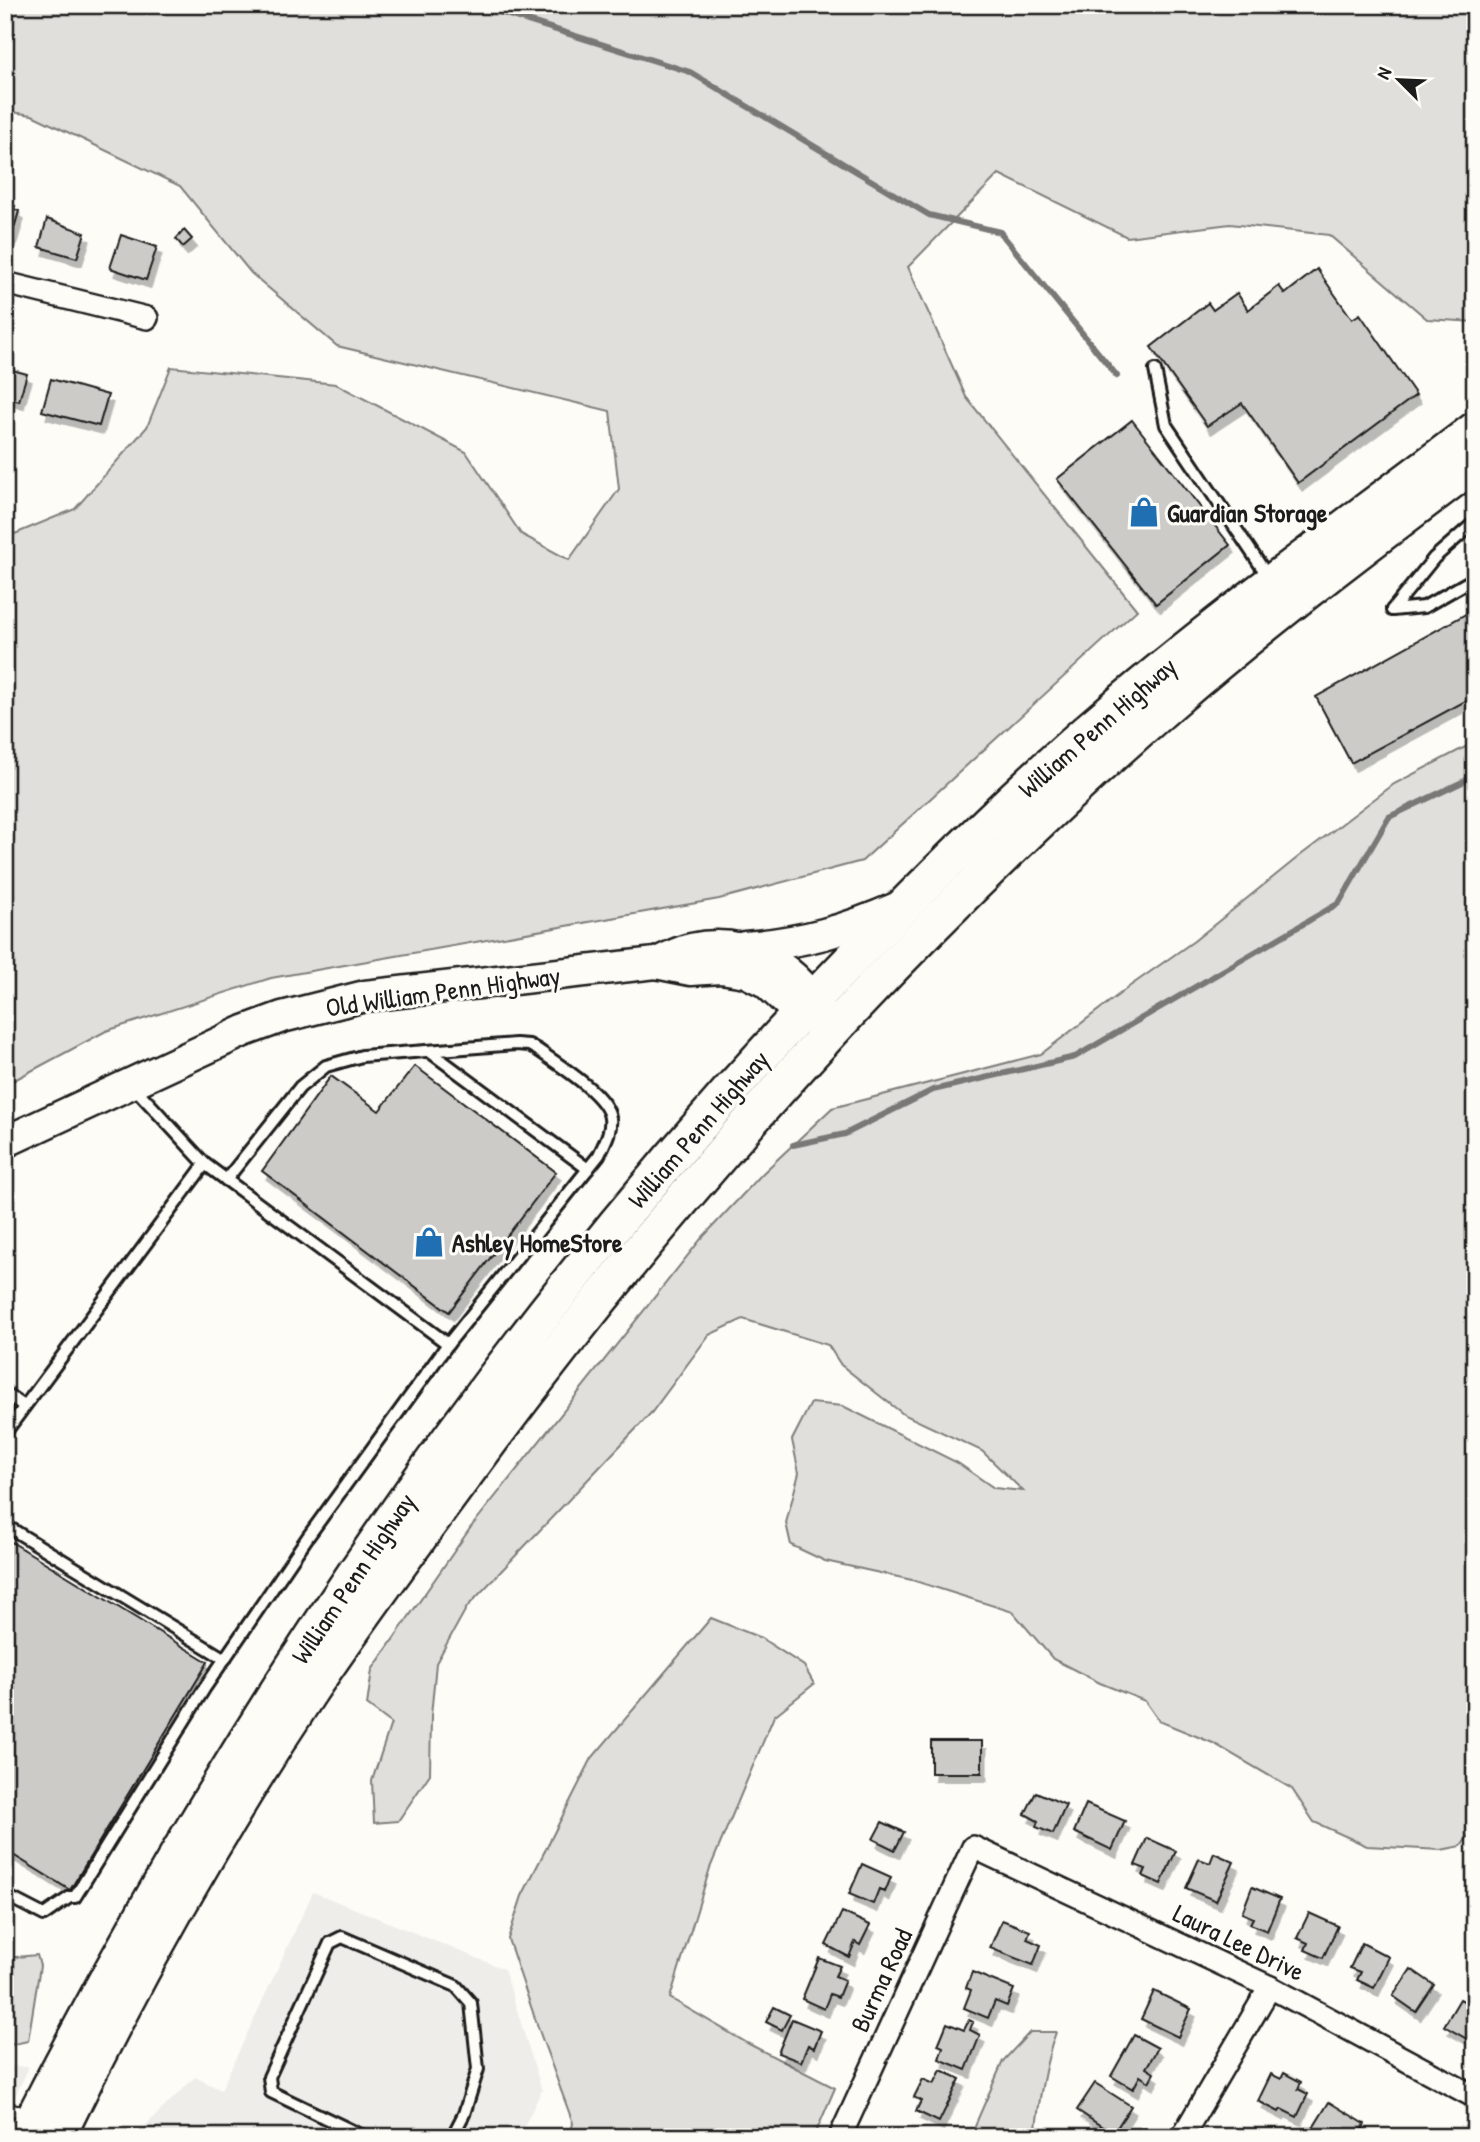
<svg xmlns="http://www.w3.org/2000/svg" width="1480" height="2142" viewBox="0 0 1480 2142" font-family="'Patrick Hand',sans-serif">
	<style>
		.built { fill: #eeede9 }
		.green { fill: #e0dfdb; stroke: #7e7e7c; stroke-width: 2 }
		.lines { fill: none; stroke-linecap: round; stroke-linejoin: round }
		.stream { stroke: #797876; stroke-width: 6 }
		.building { fill: #cccbc8; stroke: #1c1c1c; stroke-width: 2; filter: url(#shadow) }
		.service-casing { stroke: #1c1c1c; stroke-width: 16 }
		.minor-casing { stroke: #1c1c1c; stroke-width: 26 }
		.secondary-casing { stroke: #1c1c1c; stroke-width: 35 }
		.trunk-casing { stroke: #1c1c1c; stroke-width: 40 }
		.service { stroke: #fdfcf7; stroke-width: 10 }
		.minor { stroke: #fdfcf7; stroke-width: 21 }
		.secondary { stroke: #fdfcf7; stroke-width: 30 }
		.trunk { stroke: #fdfcf7; stroke-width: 35 }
		.labels { text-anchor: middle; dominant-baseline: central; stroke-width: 6; stroke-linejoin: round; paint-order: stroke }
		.poi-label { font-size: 26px; font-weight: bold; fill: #1c1c1c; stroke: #fdfcf7; text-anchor: start }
		.street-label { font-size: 26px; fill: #1c1c1c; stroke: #fdfcf7 }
	</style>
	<defs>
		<filter id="shadow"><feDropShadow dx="4.5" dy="8" stdDeviation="0" flood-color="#0004"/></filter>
	</defs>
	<rect width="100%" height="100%" fill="#fdfcf7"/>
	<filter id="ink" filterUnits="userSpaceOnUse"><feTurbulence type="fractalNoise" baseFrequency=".0143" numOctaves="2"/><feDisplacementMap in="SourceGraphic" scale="14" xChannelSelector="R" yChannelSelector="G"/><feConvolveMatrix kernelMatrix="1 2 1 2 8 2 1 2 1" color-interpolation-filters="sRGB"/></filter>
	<g filter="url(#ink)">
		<g class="built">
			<path d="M313 1892 504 1969 542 2090 519 2137H134L195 2077 221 2090Z"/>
			<path d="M5 2066 29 2067 5 2117Z"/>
		</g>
		<g class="green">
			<path d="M5 5H1475V322L1427 319 1329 235 1230 224 1127 237 999 174 908 267 966 397 1137 610 862 861 719 899 271 978 106 1031 5 1085V538L75 509 147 427 171 367 336 384 466 452 521 534 569 560 619 489 610 411 337 346 251 273 180 186 32 115 5 111Z"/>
			<path d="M1475 742V1827L1461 1846 1441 1850 1367 1846 1314 1822 1292 1789 1213 1743 1159 1721 1145 1701 1100 1683 1053 1659 1013 1612 912 1580 825 1561 791 1545 786 1523 799 1473 792 1440 811 1403 843 1406 958 1463 994 1488 1023 1491 982 1451 903 1414 841 1365 828 1345 743 1319 709 1335 652 1412 467 1607 436 1663 431 1716 430 1774 398 1821 374 1823 372 1781 391 1723 367 1705 372 1670 471 1527 701 1239 763 1173 832 1108 1041 1054 1130 986 1194 941 1297 858 1394 784Z"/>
			<path d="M711 1618 761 1638 804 1666 814 1684 774 1716 710 1868 670 1998 749 2044 835 2088 814 2137H570L573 2123 540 2033 508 1939 522 1896 592 1758Z"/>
			<path d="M37 1955 40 1966 28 2041 5 2046V1958Z"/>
			<path d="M1030 2032H1056C1044 2066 1039 2101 1035 2137H970L1003 2061Z"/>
		</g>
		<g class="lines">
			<g class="stream">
				<path d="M477 5 690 72 929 215 1000 232 1117 376"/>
				<path d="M793 1145 845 1134 933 1090 1075 1057 1339 903 1389 817 1475 776"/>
			</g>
		</g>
		<g class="building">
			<path d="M5 203 15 206 14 209 19 211 11 239 5 237Z"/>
			<path d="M47 219 85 233 77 258 39 247Z"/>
			<path d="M184 230 192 239 183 247 176 239Z"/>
			<path d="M121 235 157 247 146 280 110 268Z"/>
			<path d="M1317 269 1352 319 1360 314 1416 395 1298 483 1242 403 1207 426 1151 347 1208 303 1213 310 1237 293 1248 310 1279 286 1285 294Z"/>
			<path d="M5 368 27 374 19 401 5 397Z"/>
			<path d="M51 379 108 395 99 426 42 411Z"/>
			<path d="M1132 420 1230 545 1156 604 1057 479Z"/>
			<path d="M1475 609V696L1351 763 1316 697Z"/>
			<path d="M415 1066 556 1172 449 1312 262 1171 331 1076 379 1111Z"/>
			<path d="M5 1538 208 1662 70 1890 5 1850Z"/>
			<rect x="931" y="1741" width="51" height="32"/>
			<path d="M1036 1792 1066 1805 1053 1834 1036 1827 1038 1821 1025 1814Z"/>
			<path d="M1086 1804 1125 1821 1112 1850 1074 1832Z"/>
			<path d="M882 1822 904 1832 895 1850 873 1839Z"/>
			<path d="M1147 1838 1176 1851 1161 1884 1143 1876 1146 1869 1135 1865Z"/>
			<path d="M1214 1853 1234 1862 1216 1901 1186 1888 1199 1859 1210 1863Z"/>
			<path d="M862 1864 891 1877 885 1892 879 1889 873 1904 849 1894Z"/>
			<path d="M1252 1887 1280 1899 1267 1931 1250 1924 1253 1918 1242 1913Z"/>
			<path d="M842 1912 870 1925 860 1945 855 1942 849 1957 826 1945Z"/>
			<path d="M1309 1913 1338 1926 1323 1958 1305 1950 1308 1943 1297 1938Z"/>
			<path d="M1002 1920 1030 1931 1027 1939 1041 1945 1033 1965 990 1948Z"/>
			<path d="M1362 1943 1389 1957 1374 1988 1357 1980 1361 1972 1350 1968Z"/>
			<path d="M819 1958 840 1966 835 1976 845 1980 838 1997 830 1994 824 2009 802 1999Z"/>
			<path d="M1411 1969 1434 1985 1416 2012 1393 1996Z"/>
			<path d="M972 1972 1014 1989 1007 2006 995 2001 988 2018 964 2008 971 1990 966 1988Z"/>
			<path d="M1154 1991 1191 2009 1178 2037 1141 2019Z"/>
			<path d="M1460 1999 1475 2007 1474 2043 1444 2026Z"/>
			<path d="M774 2007 790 2015 782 2030 766 2022Z"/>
			<path d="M792 2019 821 2031 814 2048 808 2045 801 2062 778 2053Z"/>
			<path d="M969 2020 973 2022 970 2030 980 2035 966 2070 939 2059 943 2047 938 2045 947 2023 964 2030Z"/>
			<path d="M1134 2035 1158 2048 1146 2068 1154 2073 1149 2082 1140 2076 1133 2089 1111 2076Z"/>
			<path d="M941 2070 960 2079 939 2122 916 2111 921 2101 914 2097 923 2079 934 2084Z"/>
			<path d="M1284 2073 1301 2082 1298 2089 1308 2094 1297 2117 1281 2109 1279 2112 1258 2101 1271 2074 1281 2079Z"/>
			<path d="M1095 2083 1131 2106 1113 2134 1077 2110Z"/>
			<path d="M1329 2102 1365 2124 1358 2137H1328L1313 2128Z"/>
		</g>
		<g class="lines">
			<g class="service-casing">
				<g id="service">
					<path d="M1155 370 1166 425 1269 578"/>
					<path d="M1392 610 1434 558 1475 522"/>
					<path d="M1392 610 1424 607 1475 578"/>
					<path d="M429 1051 588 1169"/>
					<path d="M133 1086 205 1164"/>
					<path d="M226 1180 300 1087 326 1066 362 1056 516 1044 529 1045 538 1050C557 1064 607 1094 610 1118 612 1131 604 1144 599 1155L448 1344"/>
					<path d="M5 1393 24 1406"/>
					<path d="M5 1433 205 1164 448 1344 307 1538 204 1689 75 1897H70L44 1915 5 1895"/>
					<path d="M5 1525 225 1659"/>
					<path d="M5 2109 30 2113"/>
					<path d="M365 2137 271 2092 269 2077 330 1943 342 1937 456 1986 471 2003 478 2069 464 2114 452 2137"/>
				</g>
			</g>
			<g class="minor-casing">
				<g id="minor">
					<path d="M5 283 147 318"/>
					<path d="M840 2137 973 1847 1270 1987 1475 2097"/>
					<path d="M1182 2137 1270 1987"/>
				</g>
			</g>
			<g class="secondary-casing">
				<g id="secondary">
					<path d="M745 947C804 942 844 931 899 907"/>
					<path d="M656 963 691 970 721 968 746 972 766 982 800 1014 821 1025"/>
					<path d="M5 1142 244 1031 282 1017 365 996 656 963C667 959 679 951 691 949 751 936 798 969 826 1020"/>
				</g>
			</g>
			<g class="trunk-casing">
				<g id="trunk">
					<path d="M24 2137C237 1716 504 1326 828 984 912 896 998 810 1089 730 1212 623 1345 528 1475 430"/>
					<path d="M57 2137C131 1983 215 1834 309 1692 363 1612 421 1534 478 1457 682 1183 911 928 1169 704 1267 619 1371 541 1475 463"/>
				</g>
			</g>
			<use href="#service" class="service"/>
			<use href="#minor" class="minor"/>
			<use href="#secondary" class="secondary"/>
			<use href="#trunk" class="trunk"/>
		</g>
	</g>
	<defs>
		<g id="shop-bare" transform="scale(2.415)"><path d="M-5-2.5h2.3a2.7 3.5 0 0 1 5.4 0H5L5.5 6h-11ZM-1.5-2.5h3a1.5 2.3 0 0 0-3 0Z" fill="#1f6fb2" stroke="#fdfcf7" stroke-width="2.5" paint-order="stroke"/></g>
	</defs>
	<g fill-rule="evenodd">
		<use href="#shop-bare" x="1144" y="512"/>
		<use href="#shop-bare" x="429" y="1242"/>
	</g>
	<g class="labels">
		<g class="poi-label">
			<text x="1167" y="512">Guardian Storage</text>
			<text x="452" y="1242">Ashley HomeStore</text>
		</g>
		<g class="street-label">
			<text transform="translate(1097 727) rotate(-41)">William Penn Highway</text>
			<text transform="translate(443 991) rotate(-8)">Old William Penn Highway</text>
			<text transform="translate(698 1129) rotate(-49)">William Penn Highway</text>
			<text transform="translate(353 1578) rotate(-56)">William Penn Highway</text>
			<text transform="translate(1239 1942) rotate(26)">Laura Lee Drive</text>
			<text transform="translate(881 1980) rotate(-65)">Burma Road</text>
		</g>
	</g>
	<rect width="1480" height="2142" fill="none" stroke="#fdfcf7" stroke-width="28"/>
	<rect x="14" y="14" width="1452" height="2114" fill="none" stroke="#1c1c1c" stroke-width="2.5" filter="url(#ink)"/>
	<g transform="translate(1399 80) rotate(294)" stroke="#fdfcf7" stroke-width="5" paint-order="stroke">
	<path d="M0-5L12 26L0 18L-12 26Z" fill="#1c1c1c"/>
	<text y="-10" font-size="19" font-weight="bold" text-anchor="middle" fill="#1c1c1c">N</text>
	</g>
</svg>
